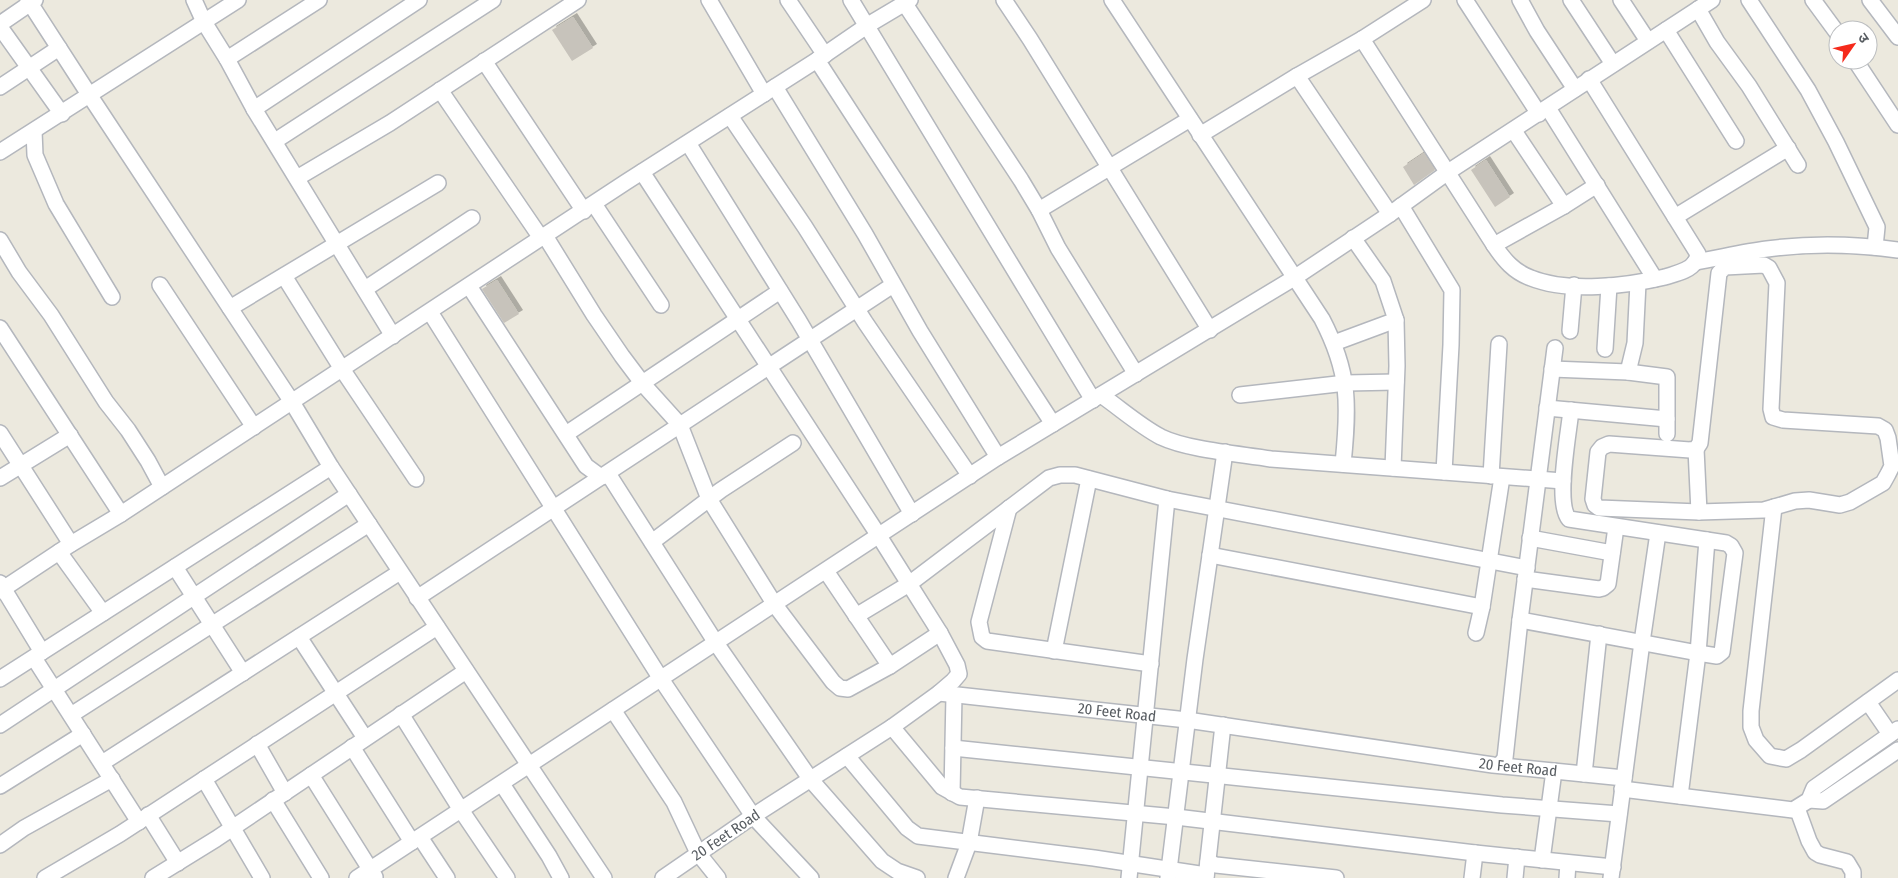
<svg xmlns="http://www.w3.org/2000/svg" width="1898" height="878" viewBox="0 0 1898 878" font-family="'Fira Sans Condensed','Noto Sans Devanagari',sans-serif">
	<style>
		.building { fill: #c7c3bb; filter: url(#shadow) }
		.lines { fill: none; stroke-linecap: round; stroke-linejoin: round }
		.street-casing { stroke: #b4b7bd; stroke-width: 18 }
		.street { stroke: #fff; stroke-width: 15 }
		.labels { text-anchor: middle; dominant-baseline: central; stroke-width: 4.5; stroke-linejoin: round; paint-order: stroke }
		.street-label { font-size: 15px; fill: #575c61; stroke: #fff }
	</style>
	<defs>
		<filter id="shadow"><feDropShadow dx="4" dy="-4" stdDeviation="0" flood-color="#0004"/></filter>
	</defs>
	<rect width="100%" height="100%" fill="#ece9de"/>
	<g class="building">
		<path d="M573 17 593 48 572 61 552 30Z"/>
		<path d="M1424 153 1435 170 1414 185 1403 167Z"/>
		<path d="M1486 160 1510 197 1495 207 1471 170Z"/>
		<path d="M497 280 519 314 504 323 482 289Z"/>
	</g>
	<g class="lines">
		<g class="street-casing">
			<g id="street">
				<path d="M28 0 90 96 292 402 331 467 604 878"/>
				<path d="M194 0 204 22 227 59 254 109 393 336"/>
				<path d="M709 0 764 94"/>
				<path d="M788 0 825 55"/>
				<path d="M851 0 1093 400"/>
				<path d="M1004 0 1030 39 1210 330"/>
				<path d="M1112 0 1322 319C1350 373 1349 405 1343 464"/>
				<path d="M1465 0 1539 114"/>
				<path d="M1520 0 1537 31 1575 89"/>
				<path d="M1571 0 1613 64"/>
				<path d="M1621 0 1648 41"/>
				<path d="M1749 0 1808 90 1836 142 1877 227 1875 247"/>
				<path d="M1813 0 1838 34"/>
				<path d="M1870 0 1898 37"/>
				<path d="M905 4 1021 180 1039 210 1058 248 1136 374"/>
				<path d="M1698 9 1717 42 1749 86 1798 165"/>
				<path d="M0 24 35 0"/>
				<path d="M0 27 62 114"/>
				<path d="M1666 30 1736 141"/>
				<path d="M1362 39 1494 245C1504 260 1514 272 1531 278 1568 293 1627 286 1665 277 1674 274 1690 271 1695 262 1697 260 1697 257 1698 254L1589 79"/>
				<path d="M227 59 319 0"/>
				<path d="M817 60 1053 424"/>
				<path d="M1855 60 1898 125"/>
				<path d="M484 61 584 211"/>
				<path d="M1297 76 1390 214"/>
				<path d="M0 87 59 48"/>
				<path d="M775 87 865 234 920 331 998 457"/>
				<path d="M440 90 541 238 547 239 594 315 622 356 643 384 680 425 709 499 775 605 833 682 840 688 848 689 890 666 940 633"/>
				<path d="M1548 108 1655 279"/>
				<path d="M254 109 419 0"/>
				<path d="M730 116 805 227 865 322 970 476"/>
				<path d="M34 131 35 155 56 204 112 297"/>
				<path d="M1514 131 1564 206"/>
				<path d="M1200 135 1297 76 1362 39 1423 0"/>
				<path d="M275 141 493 0"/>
				<path d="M688 143 799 321 912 514"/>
				<path d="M0 152 238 0"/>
				<path d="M642 172 879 536 940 633 957 665 959 674 953 681 939 693 892 727 753 816 663 878"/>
				<path d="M297 178 390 123 578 0"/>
				<path d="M594 204 661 305"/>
				<path d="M1401 206 1452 290 1451 345 1444 472"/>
				<path d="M1039 210 1190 119"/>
				<path d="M1675 217 1788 148"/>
				<path d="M0 240 19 272 51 315 106 402 128 430 148 461 162 487"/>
				<path d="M1494 245 1564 206 1597 185"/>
				<path d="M1695 262C1719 258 1743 252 1767 249 1811 243 1855 244 1898 250"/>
				<path d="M1764 265 1769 268 1777 283 1771 409 1773 417 1783 420 1878 426 1885 430 1888 438 1892 466 1888 474 1883 483 1850 502 1840 505 1809 500 1795 501 1764 510 1699 512 1599 508 1595 505 1593 499 1598 452 1602 447 1609 444 1690 450 1696 449 1700 443 1719 273 1725 267Z"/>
				<path d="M284 276 342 369 416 479"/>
				<path d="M160 285 254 427"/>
				<path d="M469 286 586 466 601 477 609 475 716 643 811 780 882 861 897 871 917 878"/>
				<path d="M365 289 472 218"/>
				<path d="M230 308 438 183"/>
				<path d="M430 312 661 679 753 816 811 878"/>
				<path d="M0 328 121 514"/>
				<path d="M1570 331 1574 285"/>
				<path d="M1334 343 1396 320 1383 281 1353 238"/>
				<path d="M1605 349 1609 286"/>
				<path d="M1552 369 1628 372 1667 377V434"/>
				<path d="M1628 372 1635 343 1638 283"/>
				<path d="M1101 395C1121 409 1140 426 1161 437 1188 450 1241 454 1271 459L1563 481"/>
				<path d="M1240 395 1346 383 1396 382"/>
				<path d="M1547 408 1667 419"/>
				<path d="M0 433 71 544"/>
				<path d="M566 434 780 291"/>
				<path d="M1696 449 1699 512"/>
				<path d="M1393 468 1397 366 1396 320"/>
				<path d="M1491 476 1499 344"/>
				<path d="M0 478 70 435"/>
				<path d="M1774 507 1751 711V727L1756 740 1770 756 1786 759 1801 750 1898 680"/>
				<path d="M1009 508 979 622 982 637 987 641 1151 664"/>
				<path d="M1530 538 1612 553"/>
				<path d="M652 542 721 490 793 443"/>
				<path d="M59 552 103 613"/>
				<path d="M1210 555 1482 607"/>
				<path d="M175 567 243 673"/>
				<path d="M826 571 890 666"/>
				<path d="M1525 579 1599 589 1603 588 1608 584 1616 527"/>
				<path d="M0 583 42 652"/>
				<path d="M0 591 71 544 121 514 626 182 817 60 868 25 910 0"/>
				<path d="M417 598 893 285"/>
				<path d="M856 616 909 584 1049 478 1060 475H1075L1167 499 1527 568"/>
				<path d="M1520 620 1698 653 1717 656 1722 652 1735 553 1731 546 1726 543 1569 519C1555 503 1569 432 1571 410"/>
				<path d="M1476 633 1482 607 1502 477"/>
				<path d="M299 637 365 738"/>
				<path d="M1054 651 1089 479"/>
				<path d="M34 658 139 822"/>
				<path d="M0 679 331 467"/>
				<path id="s1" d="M939 693 1187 720 1493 765 1624 778"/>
				<path d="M1868 702 1890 734"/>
				<path d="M613 710 674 802 698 853 718 878"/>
				<path d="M401 714 461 810 507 878"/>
				<path d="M71 715 369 524"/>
				<path d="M0 725 349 494"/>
				<path d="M892 727 942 787 960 797 1176 817 1475 853 1613 867"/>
				<path d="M257 744 285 793"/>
				<path d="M352 747 412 842"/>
				<path d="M953 748 1502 805 1619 814"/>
				<path d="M847 756 907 828 918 836 1094 858 1206 875"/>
				<path d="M102 763 400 572"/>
				<path d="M1500 765 1505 758 1520 620 1555 348"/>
				<path d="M1584 774 1599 634"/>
				<path d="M311 775 375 877"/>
				<path d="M204 779 262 878"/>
				<path d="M502 784 549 856 561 878"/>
				<path d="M0 786 83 734"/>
				<path d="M1622 789 1793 810 1809 800 1814 788 1898 729"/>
				<path d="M952 793 954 695"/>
				<path d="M1680 796 1698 653 1707 540"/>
				<path d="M273 800 321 878"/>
				<path d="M1809 800 1823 801 1898 750"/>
				<path d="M1797 808 1809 841 1815 852 1820 855 1847 862 1853 872V878"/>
				<path d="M148 815 178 863"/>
				<path d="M420 837 447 878"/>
				<path d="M0 845 24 828 112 779"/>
				<path d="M1542 860 1554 771"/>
				<path d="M1208 862 1216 865 1336 878"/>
				<path d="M45 878 120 834 437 627"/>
				<path d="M153 878 216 839 466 671"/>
				<path d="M357 878 998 457 1294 278 1390 214 1448 172 1712 0"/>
				<path d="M956 878 969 843 977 798"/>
				<path d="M1129 878 1167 499"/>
				<path d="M1168 878 1195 659 1225 452"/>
				<path d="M1206 878 1223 725"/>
				<path d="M1472 878 1475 853"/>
				<path d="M1515 878 1517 857"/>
				<path d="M1567 878 1568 863"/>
				<path d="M1611 878 1642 642 1658 533"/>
			</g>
		</g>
		<use href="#street" class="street"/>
	</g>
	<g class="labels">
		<g class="street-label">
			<text stroke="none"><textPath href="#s1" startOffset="179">20 Feet Road</textPath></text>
			<text stroke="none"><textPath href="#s1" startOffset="584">20 Feet Road</textPath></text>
			<text transform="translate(726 835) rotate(-34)">20 Feet Road</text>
		</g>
	</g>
	<g transform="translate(1853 45) rotate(56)"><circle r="24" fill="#ffffff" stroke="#bcbec0"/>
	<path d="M0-4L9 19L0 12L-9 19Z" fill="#f52a1b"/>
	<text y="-8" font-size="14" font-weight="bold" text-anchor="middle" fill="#575c61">उ</text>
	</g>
</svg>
